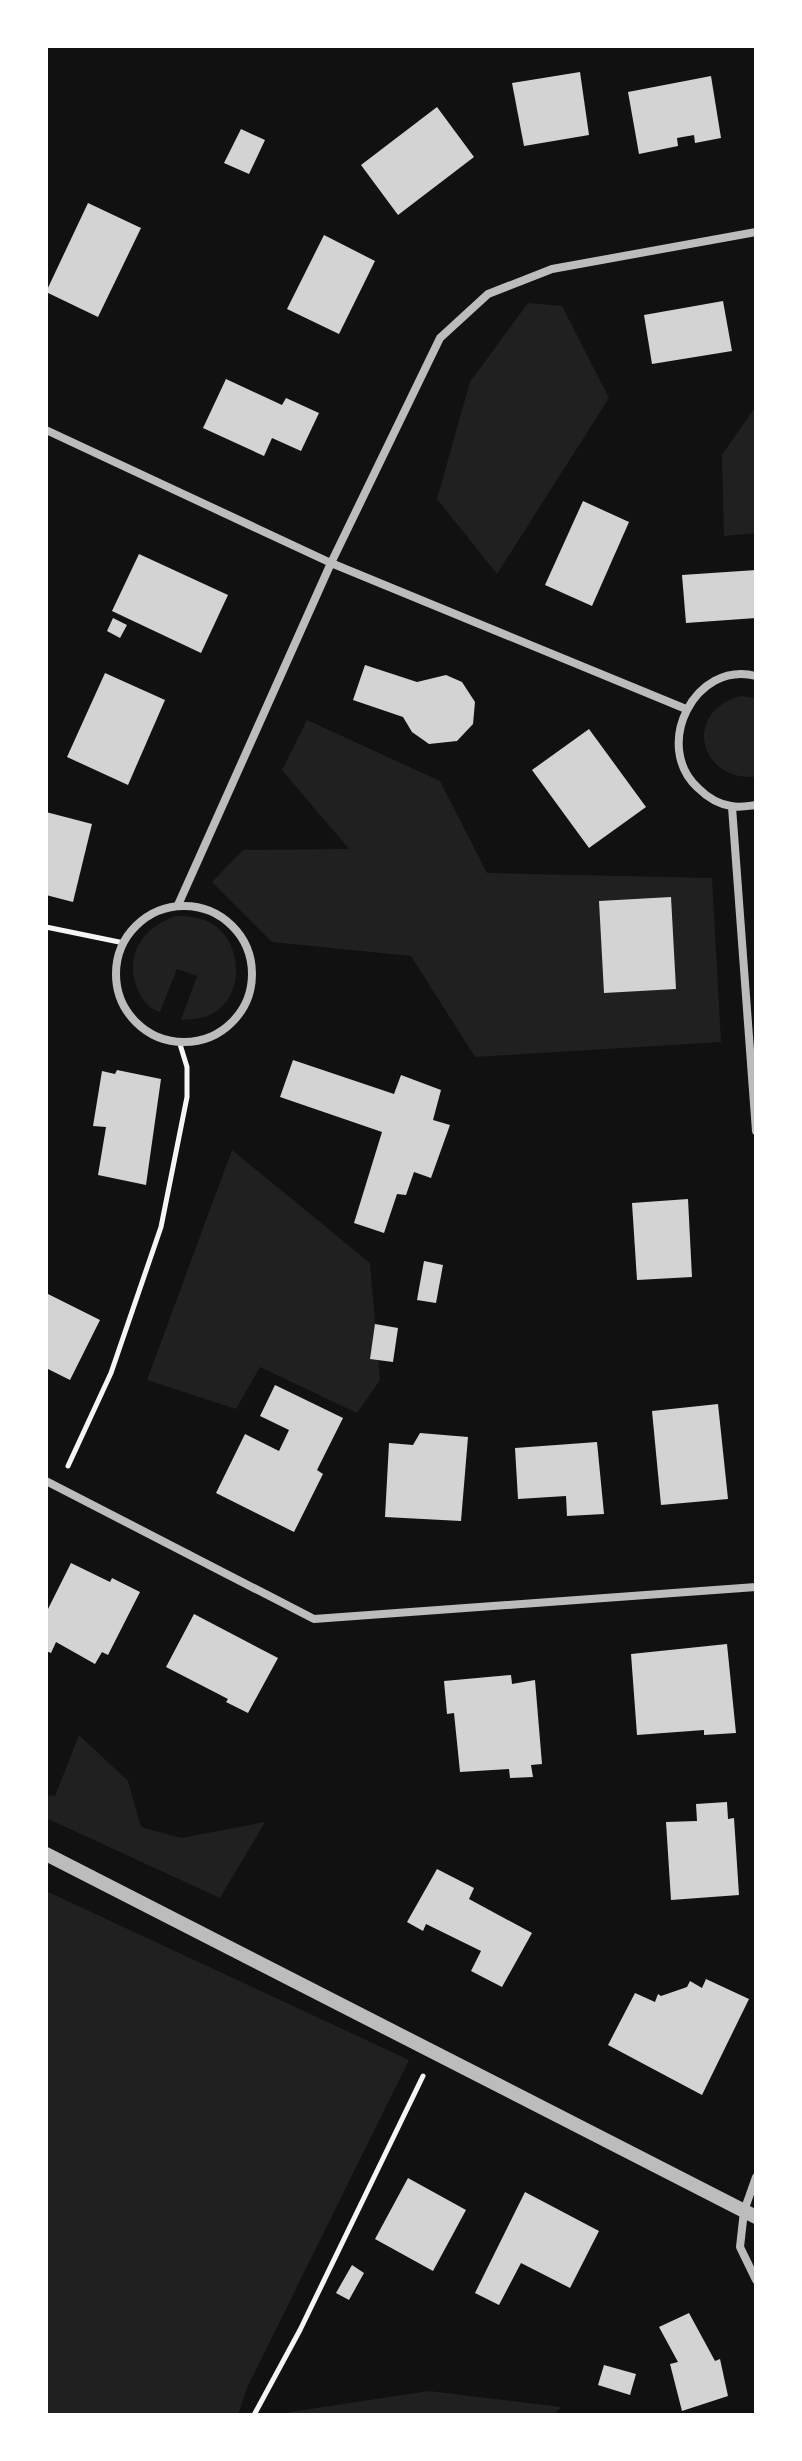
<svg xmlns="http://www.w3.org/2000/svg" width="802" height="2461" viewBox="0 0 802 2461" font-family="Merriweather,serif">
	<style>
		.green { fill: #202020 }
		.building { fill: #d3d3d3 }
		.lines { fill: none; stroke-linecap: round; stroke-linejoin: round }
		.path { stroke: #f5f5f5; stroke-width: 5 }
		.minor { stroke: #bcbcbc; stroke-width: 8 }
		.tertiary { stroke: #bcbcbc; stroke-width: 14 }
	</style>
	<rect width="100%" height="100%" fill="#111"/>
	<g class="green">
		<path d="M528 303 562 306 609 398 497 574 437 499 470 382Z"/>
		<path d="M756 406V533L724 536 722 455Z"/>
		<path d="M741 696 756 698V776L753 777C698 779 683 711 741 696Z"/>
		<path d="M307 720 440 781 487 873 712 878 721 1042 475 1057 411 956 272 942 212 882 243 850 349 849 282 770Z"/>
		<path d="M176 916C189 916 201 917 213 924 243 944 245 996 212 1014 203 1019 191 1019 181 1020L197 976 177 969 160 1012C149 1009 142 1000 138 990 123 956 143 927 176 916Z"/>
		<path d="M232 1150 370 1263 380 1380 357 1413 260 1367 236 1409 147 1380Z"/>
		<path d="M79 1735 128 1781 141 1827 181 1838 265 1822 220 1898 46 1818V1795L55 1796Z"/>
		<path d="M46 1891 409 2060 247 2388 238 2415H46Z"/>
		<path d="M429 2391 561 2407 553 2415H287L290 2412Z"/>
	</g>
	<g class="building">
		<path d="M580 72 589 135 524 146 512 83Z"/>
		<path d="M711 76 721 138 695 143 694 135 677 138 678 146 639 154 628 92Z"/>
		<path d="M437 107 474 157 398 215 361 165Z"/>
		<path d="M241 129 265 140 249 174 224 163Z"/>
		<path d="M88 203 141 228 98 317 46 292Z"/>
		<path d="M324 235 375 261 339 334 287 309Z"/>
		<path d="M723 301 732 351 652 364 644 315Z"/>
		<path d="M226 379 282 405 286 398 319 413 301 451 272 438 264 456 203 428Z"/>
		<path d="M583 501 629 522 592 606 545 585Z"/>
		<path d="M139 554 228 595 201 653 112 611Z"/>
		<path d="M756 570V618L686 623 682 575Z"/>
		<path d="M113 618 127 625 120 638 107 631Z"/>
		<path d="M365 665 417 682 446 675 462 682 475 702 473 724 457 741 429 744 412 732 403 717 353 700Z"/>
		<path d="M105 673 165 700 128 785 67 757Z"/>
		<path d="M589 729 646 807 589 848 532 770Z"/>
		<path d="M46 812 92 824 73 902 46 895Z"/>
		<path d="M671 897 676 989 604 993 599 901Z"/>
		<path d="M293 1060 394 1094 401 1075 441 1090 433 1120 450 1125 431 1178 414 1172 406 1195 397 1194 384 1233 354 1223 382 1132 280 1097Z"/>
		<path d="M117 1070 161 1079 146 1185 98 1175 106 1127 93 1126 102 1071 115 1074Z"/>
		<path d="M688 1199 692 1277 637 1280 632 1203Z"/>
		<path d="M424 1261 443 1265 436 1303 417 1300Z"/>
		<path d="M46 1293 100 1320 70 1380 46 1368Z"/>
		<path d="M375 1324 398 1328 393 1362 370 1359Z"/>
		<path d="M275 1385 343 1418 317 1470 323 1474 294 1532 216 1493 245 1434 279 1451 289 1430 260 1416Z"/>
		<path d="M718 1404 728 1499 661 1505 652 1411Z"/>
		<path d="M420 1433 468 1437 461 1521 385 1517 389 1443 413 1445Z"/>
		<path d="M597 1442 604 1514 567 1516 566 1496 518 1499 515 1448Z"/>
		<path d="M71 1563 110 1582 112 1578 140 1592 108 1655 102 1652 95 1664 56 1642 51 1653 46 1651V1613Z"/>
		<path d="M194 1614 278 1658 248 1713 226 1702 228 1699 166 1667Z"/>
		<path d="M727 1644 736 1733 704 1735V1730L637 1735 631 1654Z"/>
		<path d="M511 1675 512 1684 535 1680 542 1764 531 1765 533 1777 510 1778 509 1769 460 1772 454 1713 447 1714 444 1681Z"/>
		<path d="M727 1802 728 1819 734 1818 739 1895 671 1900 666 1822 697 1821 696 1804Z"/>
		<path d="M437 1869 474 1888 469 1899 532 1933 502 1987 471 1971 481 1951 426 1924 423 1931 407 1922Z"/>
		<path d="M706 1979 749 1999 702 2095 608 2045 635 1993 655 2002 658 1994 661 1996 687 1987 690 1981 702 1988Z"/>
		<path d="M408 2178 466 2210 433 2271 375 2239Z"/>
		<path d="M525 2192 599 2231 570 2288 521 2263 499 2305 475 2293Z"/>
		<path d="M352 2265 364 2273 349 2300 336 2293Z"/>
		<path d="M689 2313 715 2361 720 2359 728 2396 682 2411 670 2364 678 2362 659 2327Z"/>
		<path d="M604 2365 636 2374 630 2395 598 2385Z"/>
	</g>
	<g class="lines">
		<g class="path">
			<path d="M46 927 124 943"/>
			<path d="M68 1466 111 1373 161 1227 187 1097V1067L179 1041"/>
			<path d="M254 2415 300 2330 423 2076"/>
		</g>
		<g class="minor">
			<path d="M46 430 331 563 686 709"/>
			<path d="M756 676C695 660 652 746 698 788 707 797 718 804 731 806 739 808 748 806 756 805"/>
			<path d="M732 807 756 1131"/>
			<path d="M178 905 331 563 440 338 488 294 552 269 756 232"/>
			<circle cx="184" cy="974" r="68"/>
			<path d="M46 1481 314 1619 756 1587"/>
			<path d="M756 2177 744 2211 740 2247 756 2280"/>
		</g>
		<path class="tertiary" d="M46 1854 756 2217"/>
	</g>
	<rect width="802" height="2461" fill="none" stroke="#ffffff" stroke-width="96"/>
</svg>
